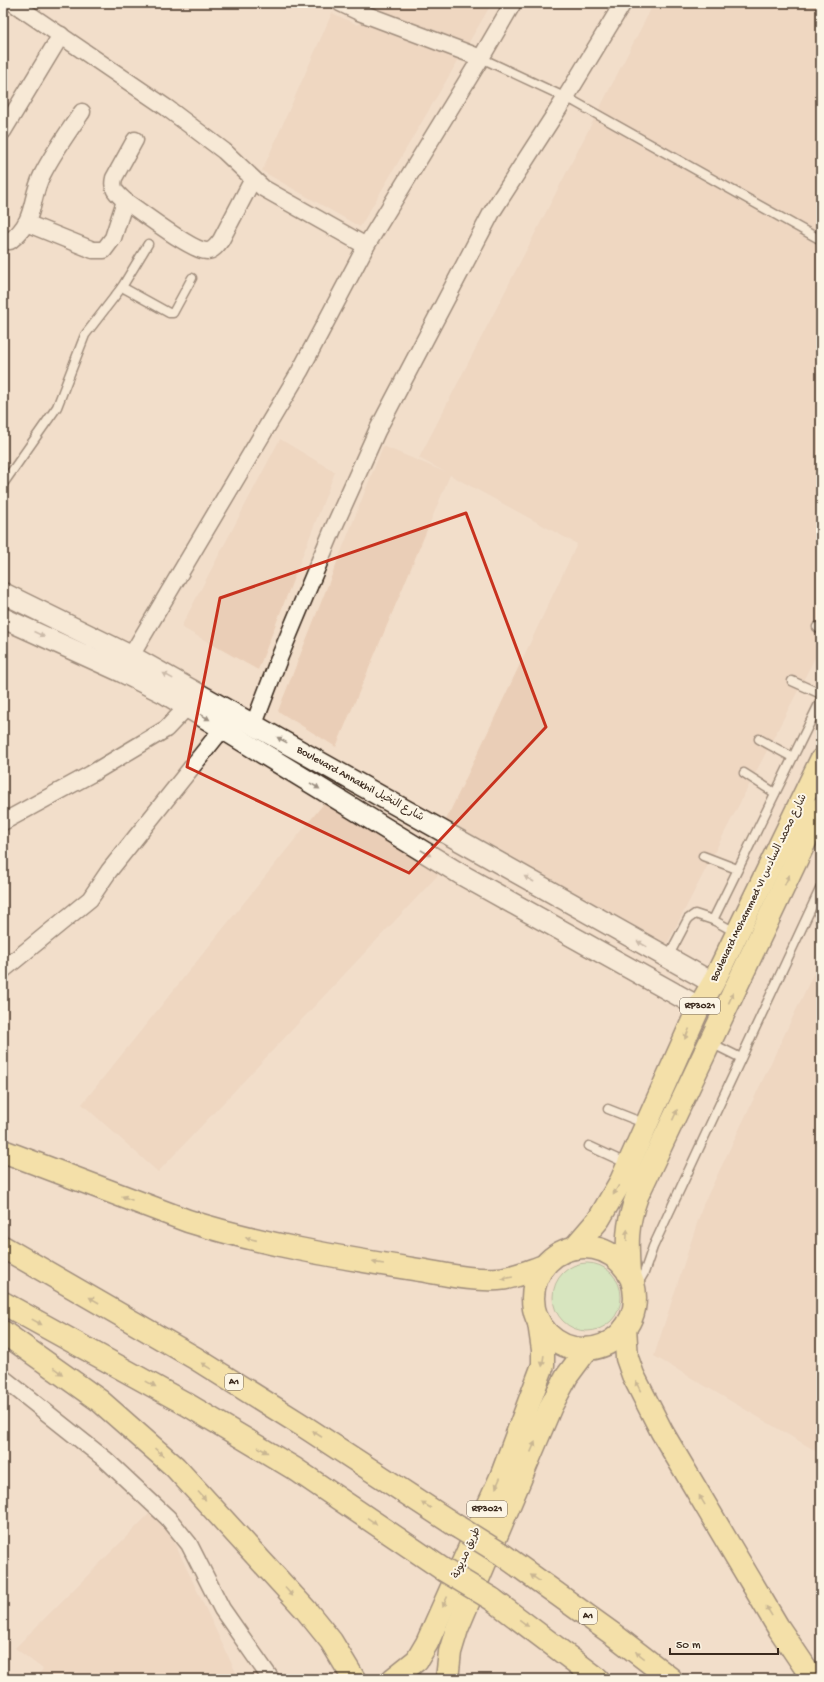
<svg xmlns="http://www.w3.org/2000/svg" width="824" height="1682" viewBox="0 0 824 1682" font-family="'Gochi Hand','Playpen Sans Arabic',sans-serif">
	<style>
		.built { fill: #eaceb7 }
		.green { fill: #b5eeb1; stroke: #788c68 }
		.lines { fill: none; stroke-linecap: round; stroke-linejoin: round }
		.service-casing { stroke: #3b2a1e; stroke-width: 11 }
		.minor-casing { stroke: #3b2a1e; stroke-width: 19 }
		.tertiary-casing { stroke: #3b2a1e; stroke-width: 23 }
		.trunk-casing { stroke: #3b2a1e; stroke-width: 25 }
		.motorway-casing { stroke: #3b2a1e; stroke-width: 25 }
		.service { stroke: #fcf5e5; stroke-width: 8 }
		.minor { stroke: #fcf5e5; stroke-width: 16 }
		.tertiary { stroke: #fcf5e5; stroke-width: 20 }
		.trunk { stroke: #f5e382; stroke-width: 22 }
		.motorway { stroke: #f5e382; stroke-width: 22 }
		.motorway-bridge-casing { stroke: #3b2a1e; stroke-width: 25; stroke-linecap: butt }
		.motorway-bridge { stroke: #f5e382; stroke-width: 22 }
		.oneway { fill: #9c9082 }
		.oneway2 { fill: #988650 }
		.marked { fill: none; stroke: #c8321e; stroke-width: 3; stroke-linejoin: round }
		.labels { text-anchor: middle; dominant-baseline: central; stroke-width: 4; stroke-linejoin: round; paint-order: stroke }
		.shield { fill: #fcf5e5; stroke: #75675a; stroke-width: 1 }
		.shield-label { font-size: 10px; font-weight: bold; fill: #3b2a1e }
		.street-label { font-size: 11px; fill: #3b2a1e; stroke: #fcf5e5 }
	</style>
	<rect width="100%" height="100%" fill="#f2deca"/>
	<filter id="ink" filterUnits="userSpaceOnUse"><feTurbulence type="fractalNoise" baseFrequency=".025" numOctaves="2"/><feDisplacementMap in="SourceGraphic" scale="8" xChannelSelector="R" yChannelSelector="G"/><feConvolveMatrix kernelMatrix="1 2 1 2 8 2 1 2 1" color-interpolation-filters="sRGB"/></filter>
	<g filter="url(#ink)">
		<g class="built">
			<path d="M374 3H492L360 227 262 171 332 13 358 25Z"/>
			<path d="M654 3H821V646L667 944 446 820 577 544 450 475 336 747 278 711 383 446 445 472 419 458Z"/>
			<path d="M280 439 335 472 258 670 181 627Z"/>
			<path d="M325 802 439 874 158 1172 82 1104Z"/>
			<path d="M821 958V1454L654 1356 703 1205Z"/>
			<path d="M157 1506 239 1679H35L43 1669 15 1648Z"/>
		</g>
		<circle class="green" cx="587" cy="1297" r="34"/>
		<g class="lines">
			<g class="service-casing">
				<g id="service">
					<path d="M481 58 575 102 821 240"/>
					<path d="M122 287 169 313H173L192 278"/>
					<path d="M3 484 57 407 85 335 122 287 148 244"/>
					<path d="M817 627 821 630"/>
					<path d="M792 681 821 694"/>
					<path d="M759 739 792 757"/>
					<path d="M744 773 775 793"/>
					<path d="M703 856 737 869"/>
					<path d="M713 920 821 700"/>
					<path d="M668 957 688 919 695 914 713 920 737 933"/>
					<path d="M711 1043 741 1058"/>
					<path d="M608 1109 646 1124"/>
					<path d="M589 1146 628 1164"/>
					<path d="M634 1290 644 1273 653 1247 821 887"/>
				</g>
			</g>
			<g class="minor-casing">
				<g id="minor">
					<path d="M13 3 167 108 224 151 263 188 366 246"/>
					<path d="M340 3 359 12 481 58"/>
					<path d="M3 131 61 35"/>
					<path d="M135 140 114 178C111 190 117 193 125 201 141 211 191 251 207 251 213 251 218 244 221 240L253 179"/>
					<path d="M26 223 93 250H104L113 238 125 201"/>
					<path d="M3 239 10 241C37 220 29 201 42 175 53 153 68 132 82 112"/>
					<path d="M125 666 300 371 366 246 481 58 513 3"/>
					<path d="M254 724 280 656 333 529 377 431 492 212 566 97 623 3"/>
					<path d="M3 822 91 774 166 729 187 707"/>
					<path d="M3 970 90 899 109 871 223 728"/>
					<path d="M3 1378 106 1460 168 1518 189 1544 222 1609 271 1679"/>
				</g>
			</g>
			<g class="tertiary-casing">
				<g id="tertiary">
					<path d="M3 593 131 656 713 983"/>
					<path d="M3 618 122 672 164 693 462 875 699 1007"/>
				</g>
			</g>
			<g class="trunk-casing">
				<g id="trunk">
					<circle cx="584" cy="1298" r="51"/>
					<path d="M574 1248 599 1219 621 1181 699 1007 713 983 821 760"/>
					<path d="M629 1274C627 1243 626 1226 637 1196L821 808"/>
					<path d="M393 1679 417 1660 427 1643 501 1477 543 1365V1350L539 1323"/>
					<path d="M447 1679 450 1652 457 1629 551 1406 567 1376 587 1349"/>
				</g>
			</g>
			<g class="motorway-casing">
				<g id="motorway">
					<path d="M3 1151 188 1221C262 1244 337 1257 413 1269 441 1273 470 1281 498 1279 514 1278 529 1271 544 1266"/>
					<path d="M3 1247 195 1358 305 1427 458 1527"/>
					<path d="M3 1303 188 1405 295 1469 444 1570"/>
					<path d="M625 1328 627 1358 633 1375 662 1432 778 1627 813 1679"/>
					<path d="M3 1332 100 1401 175 1467 306 1610 331 1641 354 1679"/>
					<path d="M503 1555 614 1635 671 1679"/>
					<path d="M492 1599 598 1679"/>
				</g>
			</g>
			<use href="#service" class="service"/>
			<use href="#minor" class="minor"/>
			<use href="#tertiary" class="tertiary"/>
			<use href="#trunk" class="trunk"/>
			<use href="#motorway" class="motorway"/>
			<g class="motorway-bridge-casing">
				<g id="motorway-bridge">
					<path d="M458 1527 503 1555"/>
					<path d="M444 1570 492 1599"/>
				</g>
			</g>
			<use href="#motorway-bridge" class="motorway-bridge"/>
		</g>
		<defs><path id="oneway-solid" d="M-6-.8H1V-3.2L6.5 0L1 3.2V.8H-6Z"/></defs>
		<g class="oneway">
			<use href="#oneway-solid" transform="translate(39 634) rotate(24)"/>
			<use href="#oneway-solid" transform="translate(168 676) rotate(-151)"/>
			<use href="#oneway-solid" transform="translate(205 717) rotate(31)"/>
			<use href="#oneway-solid" transform="translate(282 740) rotate(-151)"/>
			<use href="#oneway-solid" transform="translate(315 786) rotate(32)"/>
			<use href="#oneway-solid" transform="translate(426 853) rotate(31)"/>
			<use href="#oneway-solid" transform="translate(529 879) rotate(-150)"/>
			<use href="#oneway-solid" transform="translate(642 944) rotate(-150)"/>
		</g>
		<g class="oneway2">
			<use href="#oneway-solid" transform="translate(787 880) rotate(-65)"/>
			<use href="#oneway-solid" transform="translate(731 998) rotate(-65)"/>
			<use href="#oneway-solid" transform="translate(687 1034) rotate(114)"/>
			<use href="#oneway-solid" transform="translate(675 1115) rotate(-65)"/>
			<use href="#oneway-solid" transform="translate(616 1190) rotate(120)"/>
			<use href="#oneway-solid" transform="translate(127 1198) rotate(-159)"/>
			<use href="#oneway-solid" transform="translate(627 1235) rotate(-87)"/>
			<use href="#oneway-solid" transform="translate(251 1239) rotate(-167)"/>
			<use href="#oneway-solid" transform="translate(378 1263) rotate(-171)"/>
			<use href="#oneway-solid" transform="translate(507 1278) rotate(170)"/>
			<use href="#oneway-solid" transform="translate(94 1300) rotate(-150)"/>
			<use href="#oneway-solid" transform="translate(37 1322) rotate(29)"/>
			<use href="#oneway-solid" transform="translate(543 1361) rotate(99)"/>
			<use href="#oneway-solid" transform="translate(206 1366) rotate(-148)"/>
			<use href="#oneway-solid" transform="translate(58 1371) rotate(36)"/>
			<use href="#oneway-solid" transform="translate(151 1384) rotate(29)"/>
			<use href="#oneway-solid" transform="translate(638 1386) rotate(-116)"/>
			<use href="#oneway-solid" transform="translate(317 1434) rotate(-147)"/>
			<use href="#oneway-solid" transform="translate(533 1447) rotate(-67)"/>
			<use href="#oneway-solid" transform="translate(263 1450) rotate(31)"/>
			<use href="#oneway-solid" transform="translate(159 1452) rotate(41)"/>
			<use href="#oneway-solid" transform="translate(498 1483) rotate(114)"/>
			<use href="#oneway-solid" transform="translate(202 1496) rotate(48)"/>
			<use href="#oneway-solid" transform="translate(702 1500) rotate(-121)"/>
			<use href="#oneway-solid" transform="translate(426 1505) rotate(-147)"/>
			<use href="#oneway-solid" transform="translate(372 1521) rotate(34)"/>
			<use href="#oneway-solid" transform="translate(535 1578) rotate(-145)"/>
			<use href="#oneway-solid" transform="translate(289 1592) rotate(48)"/>
			<use href="#oneway-solid" transform="translate(445 1602) rotate(114)"/>
			<use href="#oneway-solid" transform="translate(769 1611) rotate(-121)"/>
			<use href="#oneway-solid" transform="translate(524 1623) rotate(37)"/>
			<use href="#oneway-solid" transform="translate(640 1655) rotate(-142)"/>
		</g>
	</g>
	<path d="M0 0H824V1682H0ZM466 513 546 727 409 873 187 767 220 598Z" fill="#f2deca" fill-opacity=".55" fill-rule="evenodd"/>
	<path class="marked" d="M466 513 546 727 409 873 187 767 220 598Z"/>
	<g class="labels">
		<g class="shield">
			<rect x="680" y="998" width="40" height="16" rx="3"/>
			<rect x="225" y="1374" width="18" height="16" rx="3"/>
			<rect x="467" y="1501" width="40" height="16" rx="3"/>
			<rect x="579" y="1608" width="18" height="16" rx="3"/>
		</g>
		<g class="shield-label">
			<text x="700" y="1006">RP3021</text>
			<text x="234" y="1382">A1</text>
			<text x="487" y="1509">RP3021</text>
			<text x="588" y="1616">A1</text>
		</g>
		<g class="street-label">
			<text transform="translate(360 784) rotate(29)">Boulevard Annakhil شارع النخيل</text>
			<text transform="translate(759 888) rotate(-64)">Boulevard Mohammed VI شارع محمد السادس</text>
			<text transform="translate(467 1553) rotate(-66)">طريق مديونة</text>
		</g>
	</g>
	<rect width="824" height="1682" fill="none" stroke="#fcf5e5" stroke-width="16"/>
	<rect x="8" y="8" width="808" height="1666" fill="none" stroke="#3b2a1e" stroke-width="1.5" filter="url(#ink)"/>
	<path d="M670 1648v6h108v-6" fill="none" stroke="#3b2a1e" stroke-width="2"/>
	<text x="676" y="1648" font-size="12" fill="#3b2a1e" stroke="#fcf5e5" stroke-width="3" paint-order="stroke">50 m</text>
</svg>
